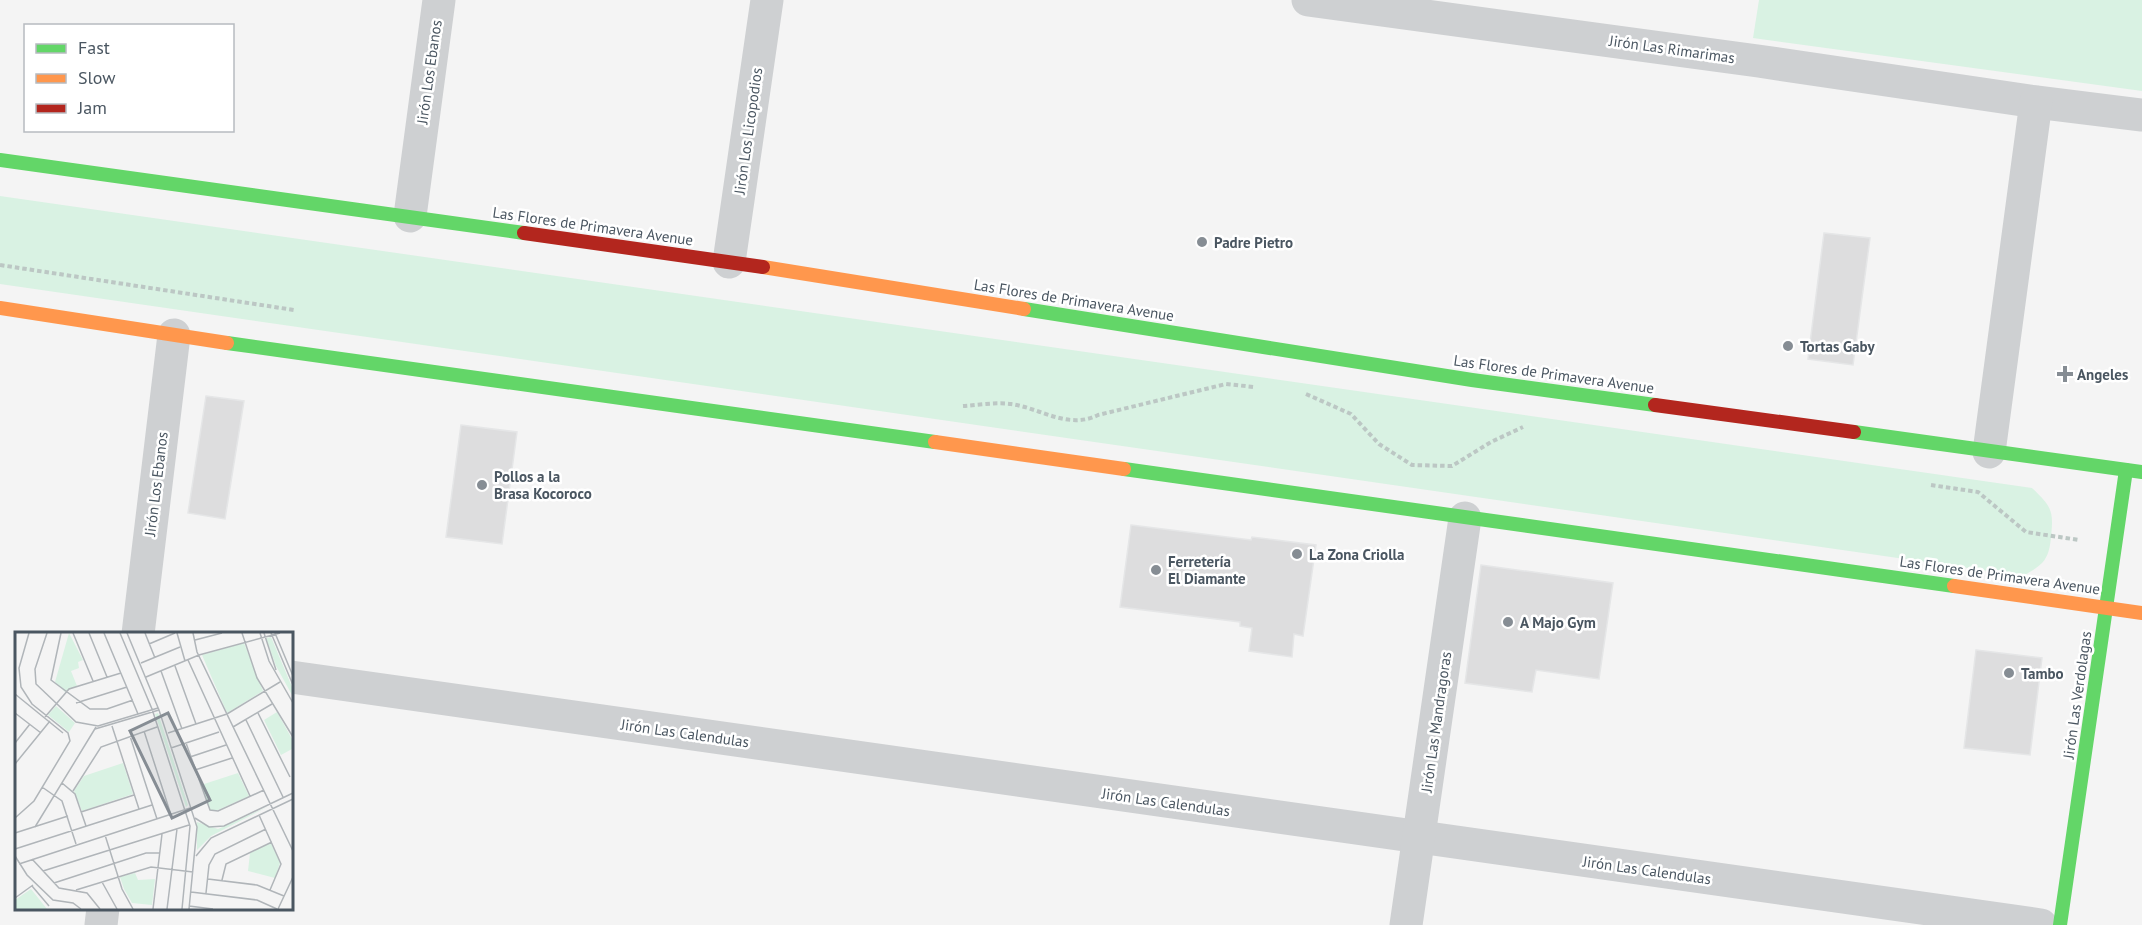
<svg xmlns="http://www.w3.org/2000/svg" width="2142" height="925" viewBox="0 0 2142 925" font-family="'PT Sans',sans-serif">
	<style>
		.green { fill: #d9f2e3 }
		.building { fill: #ddddde; stroke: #e5e6e7; stroke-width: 1.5 }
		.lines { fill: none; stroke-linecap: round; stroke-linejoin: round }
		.path { stroke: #bcc7c4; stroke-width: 4; stroke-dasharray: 4.5 3; stroke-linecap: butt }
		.street { stroke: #ced0d2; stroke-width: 33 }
		.fast { stroke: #63d668; stroke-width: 14 }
		.slow { stroke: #ff974d; stroke-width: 14 }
		.jam { stroke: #b3261e; stroke-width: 14 }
		.poi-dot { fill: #868d94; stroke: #fff; stroke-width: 2 }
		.labels { text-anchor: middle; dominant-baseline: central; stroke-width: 5; stroke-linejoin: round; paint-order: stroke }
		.street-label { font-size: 15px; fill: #4a5661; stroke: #fff }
		.poi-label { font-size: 15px; font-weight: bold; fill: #4a5661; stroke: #fff; text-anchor: start }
		.inset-road { fill: none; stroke: #b0b5b9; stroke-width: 1.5 }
		.view { fill: #868d94; fill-opacity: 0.15; stroke: #868d94; stroke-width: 3 }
		.inset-edge { fill: none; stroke: #4a5661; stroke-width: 3 }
	</style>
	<rect width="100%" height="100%" fill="#f4f4f4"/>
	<g class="green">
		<path d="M1759 0H2142V91L1753 38Z"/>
		<path d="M0 196 2032 488C2051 506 2054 510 2051 537 2049 560 2043 565 2023 576L0 284Z"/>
	</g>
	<g class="building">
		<path d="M1824 233 1870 238 1853 365 1808 359Z"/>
		<path d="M206 396 244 401 225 519 188 513Z"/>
		<path d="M461 425 517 432 502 544 446 537Z"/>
		<path d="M1131 525 1251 540 1252 537 1316 545 1303 636 1294 634 1292 657 1249 651 1252 628 1240 626V622L1120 607Z"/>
		<path d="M1481 565 1613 583 1599 679 1536 670 1532 692 1465 683Z"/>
		<path d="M1976 650 2042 658 2030 755 1964 748Z"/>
	</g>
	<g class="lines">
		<g class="path">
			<path d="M0 265 294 310"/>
			<path d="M1306 394 1351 414 1379 444 1412 465 1452 466 1491 442 1523 427"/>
			<path d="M963 406C978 405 996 402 1011 404 1040 408 1068 430 1098 415L1226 384 1254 387"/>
			<path d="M1931 485 1978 492 2026 532 2079 540"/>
		</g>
		<g class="street">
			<path d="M1308 0 1758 61 2036 102 2142 115"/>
			<path d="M410 216 439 0"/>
			<path d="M729 262 767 0"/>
			<path d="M1989 452 2036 102"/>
			<path d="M138 634 174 335"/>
			<path d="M291 677 2041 925"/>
			<path d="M101 925 103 908"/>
			<path d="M1406 925 1465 518"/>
		</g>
		<g class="fast">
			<path d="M0 160 524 233"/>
			<path d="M1024 309 1472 380 1655 405"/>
			<path d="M227 343 935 442"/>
			<path d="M1854 432 2142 472"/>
			<path d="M1124 469 1954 586"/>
			<path d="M2060 925 2126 470"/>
		</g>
		<g class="slow">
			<path d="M763 267 1024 309"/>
			<path d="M0 308 227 343"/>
			<path d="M935 442 1124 469"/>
			<path d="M1954 586 2142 613"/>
		</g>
		<g class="jam">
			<path d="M524 233 763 267"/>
			<path d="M1655 405 1854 432"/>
		</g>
	</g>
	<g class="poi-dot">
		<circle cx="1202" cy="242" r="6"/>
		<circle cx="1788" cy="346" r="6"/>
		<path d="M2062 365h6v6h6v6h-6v6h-6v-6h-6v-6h6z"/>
		<circle cx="482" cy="485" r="6"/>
		<circle cx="1297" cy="554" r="6"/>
		<circle cx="1156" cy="570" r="6"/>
		<circle cx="1508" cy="622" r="6"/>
		<circle cx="2009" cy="673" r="6"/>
	</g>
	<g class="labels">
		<g class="street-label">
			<text transform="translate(1672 49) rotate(8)">Jirón Las Rimarimas</text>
			<text transform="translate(429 72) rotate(-82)">Jirón Los Ebanos</text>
			<text transform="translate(748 131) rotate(-82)">Jirón Los Licopodios</text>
			<text transform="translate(593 226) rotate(8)">Las Flores de Primavera Avenue</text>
			<text transform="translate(1074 300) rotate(9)">Las Flores de Primavera Avenue</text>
			<text transform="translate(1554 374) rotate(8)">Las Flores de Primavera Avenue</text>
			<text transform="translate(156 484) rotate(-83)">Jirón Los Ebanos</text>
			<text transform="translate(2000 575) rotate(8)">Las Flores de Primavera Avenue</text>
			<text transform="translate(2077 695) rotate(-82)">Jirón Las Verdolagas</text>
			<text transform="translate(1436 722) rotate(-82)">Jirón Las Mandragoras</text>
			<text transform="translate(685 733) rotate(8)">Jirón Las Calendulas</text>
			<text transform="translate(1166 802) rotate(8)">Jirón Las Calendulas</text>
			<text transform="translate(1647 870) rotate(8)">Jirón Las Calendulas</text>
		</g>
		<g class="poi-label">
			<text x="1214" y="242">Padre Pietro</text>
			<text x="1800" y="346">Tortas Gaby</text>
			<text x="2077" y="374">Angeles</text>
			<text x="494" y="476">Pollos a la<tspan x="494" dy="17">Brasa Kocoroco</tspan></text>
			<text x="1309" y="554">La Zona Criolla</text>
			<text x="1168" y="561">Ferretería<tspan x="1168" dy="17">El Diamante</tspan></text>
			<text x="1520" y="622">A Majo Gym</text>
			<text x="2021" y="673">Tambo</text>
		</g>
	</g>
	<g transform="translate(15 632)">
		<rect width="278" height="278" fill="#f4f4f4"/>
		<path d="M54 1 68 28 63 30 64 36 56 39 62 54 50 60 40 50ZM256 5 277 55V63L261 34 251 6ZM229 11 248 59 212 81 187 23ZM41 74 60 91 54 100 33 83ZM262 80 277 107V117L266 123 249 88ZM143 81 173 173 171 175 140 82ZM108 131 118 162 67 179 59 159 69 144ZM223 141 234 164 203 178H195L186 153ZM254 174 196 204 182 218V190L203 197ZM256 211 265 231 260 246 233 239 235 221ZM120 241 123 248 140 247 137 273 117 271 109 257 105 245ZM16 257 32 277H0V268Z" fill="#d9f2e3"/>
		<path class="inset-road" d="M32 1 20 37 21 52 61 90 83 94 143 76M46 1 36 48 75 77H92L118 68M58 1 78 49M74 1 92 45M89 1 123 82M105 1 137 77 175 194 167 277M112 1 144 78 182 195 174 277M130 1 140 26M162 1 170 29M178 1 182 20 278 219M227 1 242 46 278 105M245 1 254 29 278 71M249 1 261 38M256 1 278 53M260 1 278 44M180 8 207 1M134 12 160 1M173 28 235 164M126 31 165 15M160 34 181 92M146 39 167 97M131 45 184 23 265 1M0 62 48 101M61 71 112 55M0 81 26 101M243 81 275 145M30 85 54 57 106 41M231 88 268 165M97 94 124 177M218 95 257 72M80 97 144 78M129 99 156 183M153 101 212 82 265 50M115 104 142 187M0 111 15 92M171 111 195 178 203 179 249 158M156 116 204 100M175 125 211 113M0 132 35 89M180 138 217 126M47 151 60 162 71 194M27 155 47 169 61 212M58 159 86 115 142 95M66 180 119 163M244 183 266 232 255 258M0 186 19 169 55 109 53 101 17 72 6 55 4 36 14 1M180 186 194 195 209 194 278 161M20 195 81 95M0 201 53 184M90 203 107 257 118 277M0 217 137 173M0 224 12 243 38 268 58 271 66 277M181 224 196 206 278 167M17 227 44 256 72 261 85 277M4 232 175 176M28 239 174 193M193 247 242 253 269 264M207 248 211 232 257 210M87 250 102 277M39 251 131 221H145M17 254 34 274M61 258 136 235 178 240M176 260 242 268 262 277M191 261 194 233 200 222 251 197M0 266 18 253M174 274 198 277M138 277 147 202M152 277 162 197M263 277 278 245"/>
		<path class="view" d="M153 81 195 168 157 186 115 99Z"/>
		<rect width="278" height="278" class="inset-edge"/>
	</g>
	<rect x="24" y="24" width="210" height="108" fill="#ffffff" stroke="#b7bbc0" stroke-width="1.5"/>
	<rect x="36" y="44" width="30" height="9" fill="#63d668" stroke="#b7bbc0" stroke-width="1.5"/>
	<text x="78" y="54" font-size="18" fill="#4a5661">Fast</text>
	<rect x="36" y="74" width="30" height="9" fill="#ff974d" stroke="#b7bbc0" stroke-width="1.5"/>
	<text x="78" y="84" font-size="18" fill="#4a5661">Slow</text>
	<rect x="36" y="104" width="30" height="9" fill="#b3261e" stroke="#b7bbc0" stroke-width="1.5"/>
	<text x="78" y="114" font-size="18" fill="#4a5661">Jam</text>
</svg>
